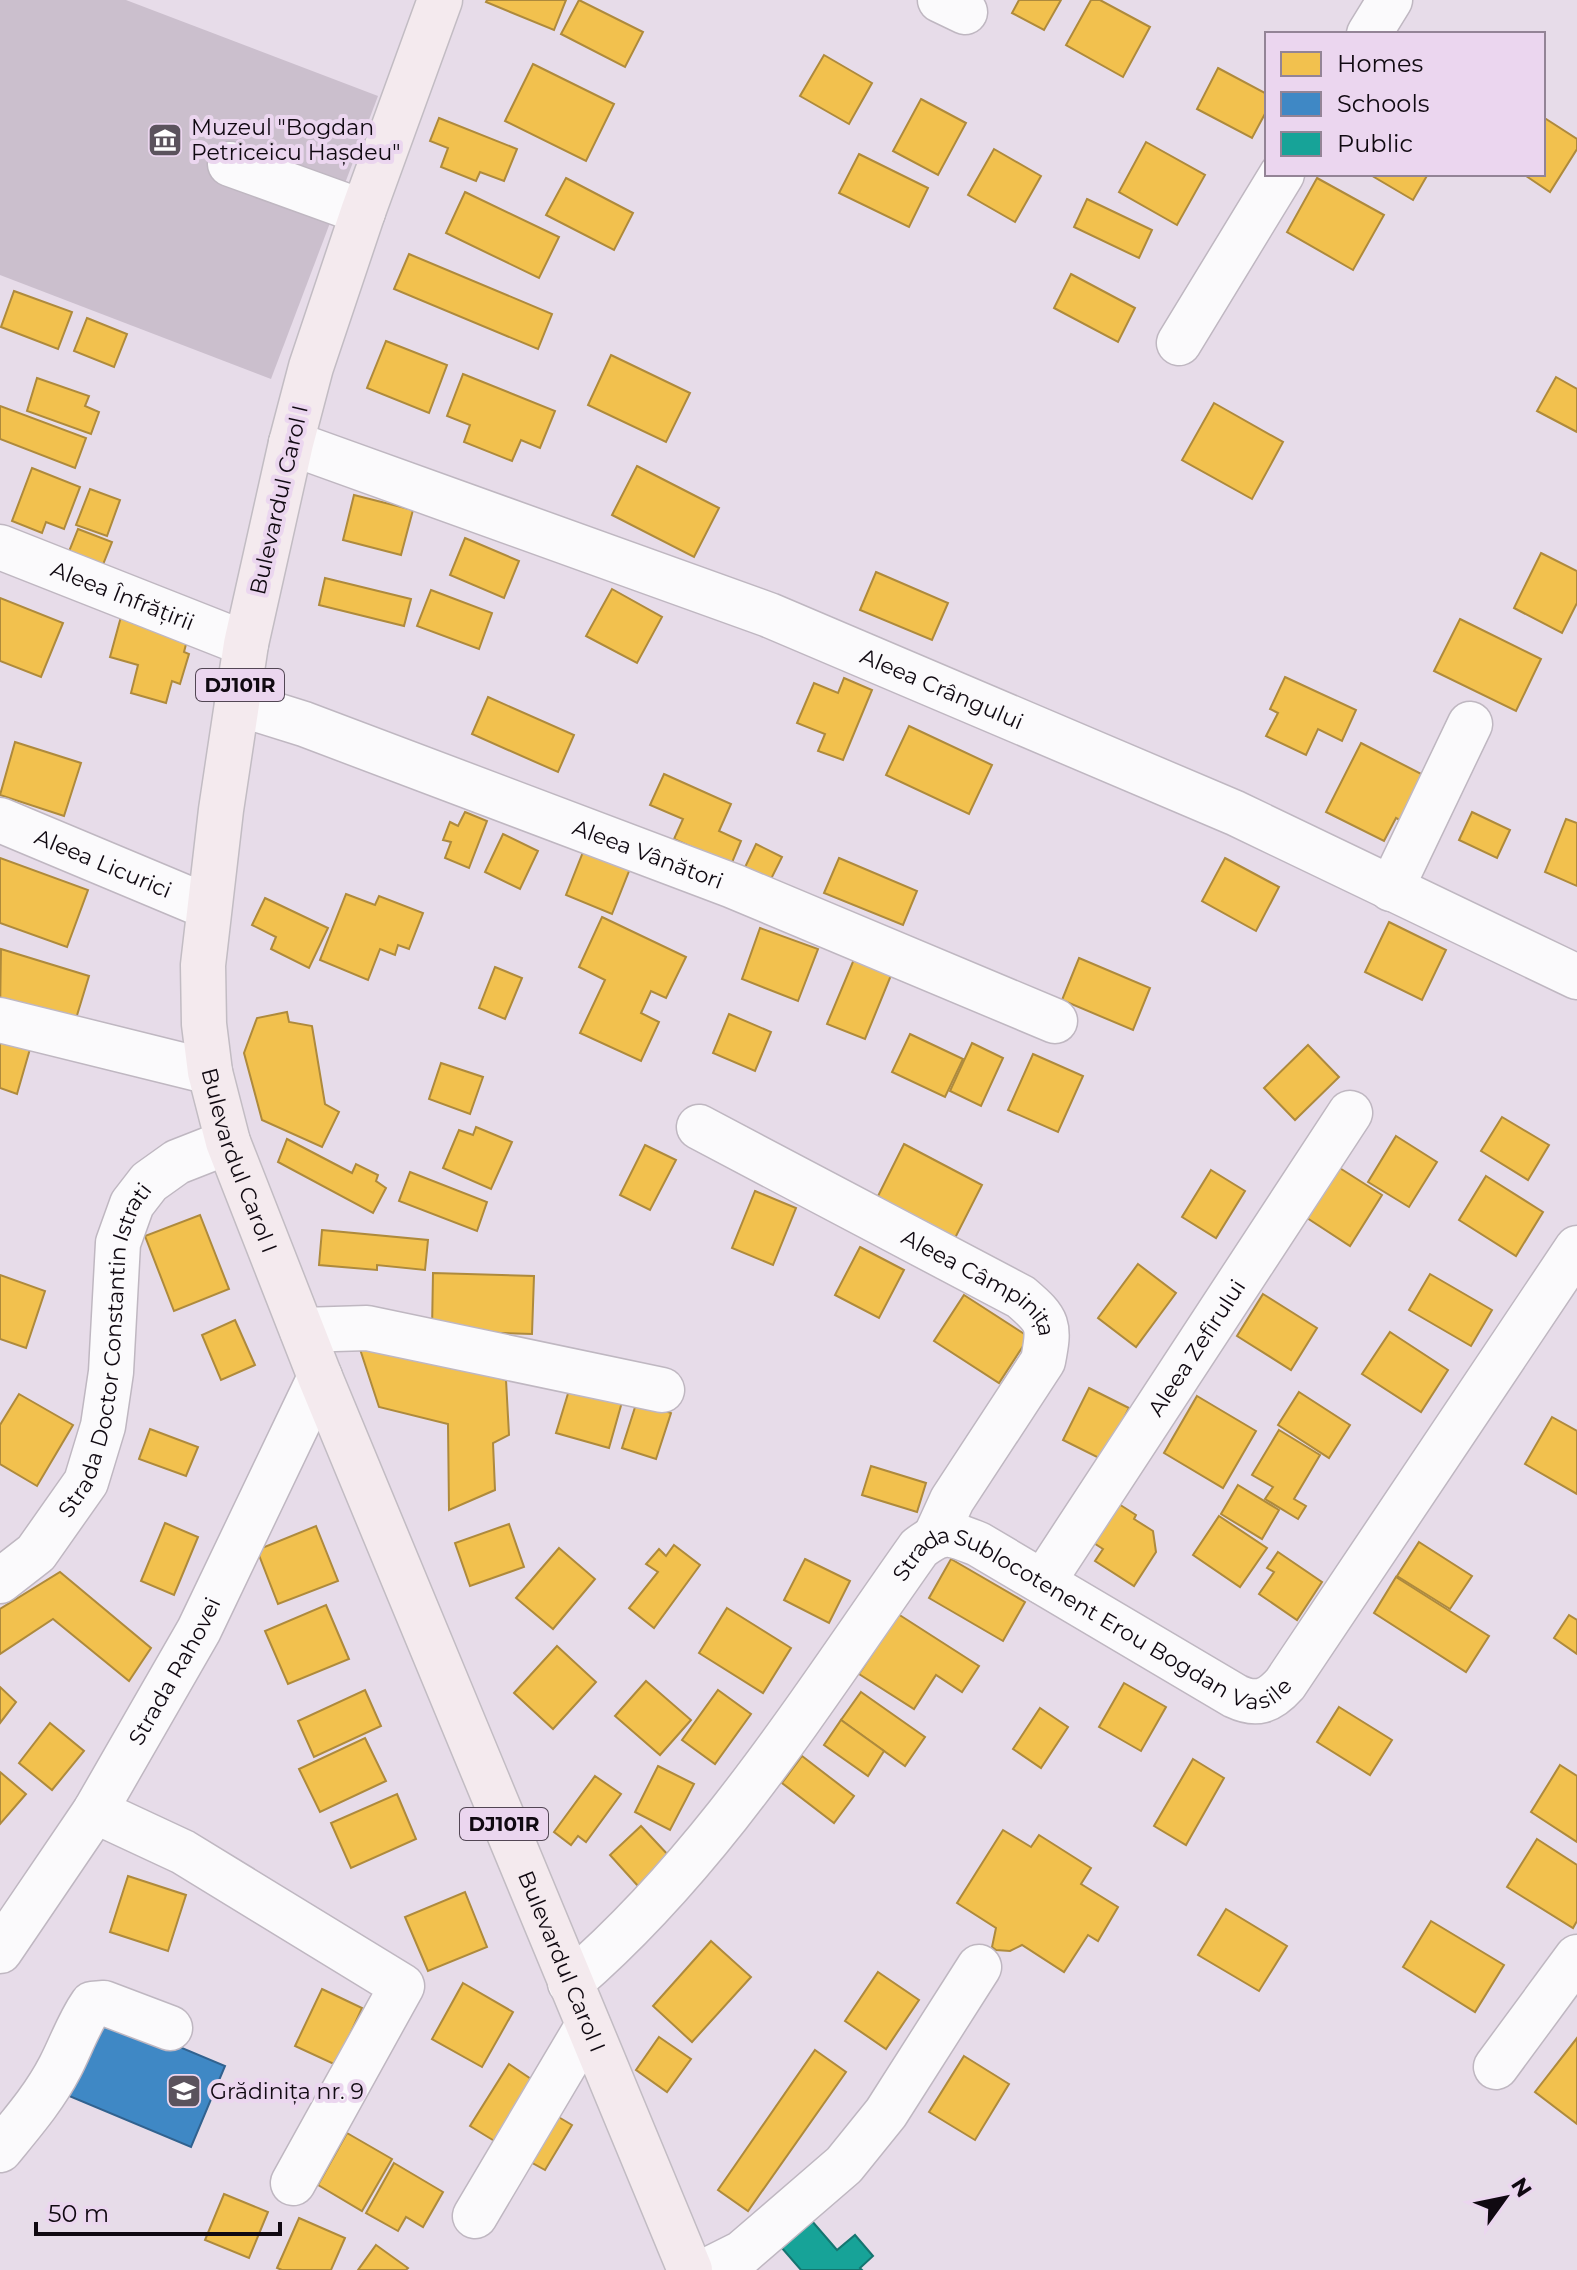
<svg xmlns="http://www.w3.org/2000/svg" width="1577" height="2270" viewBox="0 0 1577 2270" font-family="Montserrat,sans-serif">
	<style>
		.green { fill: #cbbfcd }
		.homes { fill: #f2c14e; stroke: #ae8a3c; stroke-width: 2 }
		.schools { fill: #3f88c5; stroke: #31628f; stroke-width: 2 }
		.public { fill: #17a398; stroke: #157570; stroke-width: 2 }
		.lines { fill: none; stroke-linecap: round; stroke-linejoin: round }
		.minor-casing { stroke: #bfb7c1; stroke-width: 47 }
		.major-casing { stroke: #c2bcc3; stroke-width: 47 }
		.minor { stroke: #fbfafc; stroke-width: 44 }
		.major { stroke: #f4eaee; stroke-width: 44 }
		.labels { text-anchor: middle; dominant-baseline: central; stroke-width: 8; stroke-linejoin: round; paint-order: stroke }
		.shield { fill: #ebd6ef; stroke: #524654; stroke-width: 2 }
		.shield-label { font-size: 20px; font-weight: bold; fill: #100911 }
		.poi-label { font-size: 22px; fill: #100911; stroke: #ebd6ef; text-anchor: start }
		.street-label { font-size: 22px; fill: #100911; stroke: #ebd6ef }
	</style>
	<rect width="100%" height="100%" fill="#e7dce9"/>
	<path class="green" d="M0 0H126L378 96 271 379 0 275Z"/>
	<g class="homes">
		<path d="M487 0H566L554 30 486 2Z"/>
		<path d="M579 0 643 32 625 67 561 34Z"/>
		<path d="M1019 0H1061L1044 30 1012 13Z"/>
		<path d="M1091 0H1100L1150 27 1123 77 1066 45Z"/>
		<path d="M824 55 872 83 849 124 800 96Z"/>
		<path d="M533 64 614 104 586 161 505 121Z"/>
		<path d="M1218 68 1267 94V110L1252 138 1197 109Z"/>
		<path d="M921 99 966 123 938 175 893 151Z"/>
		<path d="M1543 117 1577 139V149L1550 192 1523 174H1543Z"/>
		<path d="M439 118 517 149 504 181 480 172 476 181 441 167 448 148 430 141Z"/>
		<path d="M1146 142 1205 175 1177 225 1119 192Z"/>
		<path d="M994 149 1041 176 1015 222 968 195Z"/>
		<path d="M859 154 928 188 909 227 839 193Z"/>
		<path d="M1369 174H1428L1413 200Z"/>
		<path d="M566 178 633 213 614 250 546 215Z"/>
		<path d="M1317 178 1384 215 1353 270 1287 232Z"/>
		<path d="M465 192 559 237 539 278 446 233Z"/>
		<path d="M1087 199 1152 230 1139 258 1074 227Z"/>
		<path d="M409 254 552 314 538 349 394 289Z"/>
		<path d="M1071 274 1135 308 1118 342 1054 308Z"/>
		<path d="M14 291 72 312 58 349 1 327Z"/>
		<path d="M87 318 127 334 114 367 74 351Z"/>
		<path d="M386 341 447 365 429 413 367 388Z"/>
		<path d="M611 355 690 393 666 442 588 405Z"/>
		<path d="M463 374 555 411 540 448 521 440 512 461 464 442 470 425 447 416Z"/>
		<path d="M1556 377 1577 389V432L1537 411Z"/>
		<path d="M37 378 89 396 85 406 99 412 91 434 27 411Z"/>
		<path d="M1214 403 1283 442 1252 499 1182 460Z"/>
		<path d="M0 406 86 438 75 468 0 439Z"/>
		<path d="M637 466 719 508 694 557 612 515Z"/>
		<path d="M32 468 80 487 64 529 46 522 42 533 12 521Z"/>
		<path d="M90 489 120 500 107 536 76 525Z"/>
		<path d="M354 495 413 510 401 555 343 540Z"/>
		<path d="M78 529 112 542 100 572 66 559Z"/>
		<path d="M465 538 519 561 504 598 450 575Z"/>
		<path d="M1541 553 1577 571V603L1562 633 1514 608Z"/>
		<path d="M876 572 948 603 932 640 860 610Z"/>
		<path d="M325 578 411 599 404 626 319 605Z"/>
		<path d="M612 589 662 617 637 663 586 636Z"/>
		<path d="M431 590 492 613 479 649 417 626Z"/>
		<path d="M0 598 63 623 41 677 0 661Z"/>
		<path d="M122 613 189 633 184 652 189 654 180 684 172 681 166 703 131 693 138 665 110 657Z"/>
		<path d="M1460 619 1541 659 1516 711 1434 671Z"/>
		<path d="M1285 677 1356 710 1342 741 1318 729 1306 755 1266 736 1278 713 1270 709Z"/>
		<path d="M844 678 872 690 843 760 818 751 825 734 797 723 814 683 838 693Z"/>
		<path d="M488 697 574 735 558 772 472 734Z"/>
		<path d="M909 726 992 765 969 814 886 775Z"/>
		<path d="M15 742 81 763 64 816 0 795Z"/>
		<path d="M1361 743 1433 780 1410 826 1396 818 1384 841 1326 812Z"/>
		<path d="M664 774 731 804 719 831 741 841 731 865 674 839 683 819 650 805Z"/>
		<path d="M465 812 487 821 469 868 445 858 451 842 443 840 450 822 458 826Z"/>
		<path d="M1472 812 1510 830 1497 858 1459 840Z"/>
		<path d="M1566 819 1577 823V886L1545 872Z"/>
		<path d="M503 834 538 851 520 889 485 872Z"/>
		<path d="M756 844 782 857 763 895 738 882Z"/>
		<path d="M585 847 631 866 612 914 566 895Z"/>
		<path d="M0 858 88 890 67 947 0 923Z"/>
		<path d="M839 858 917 891 903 925 824 893Z"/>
		<path d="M1225 858 1279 887 1256 931 1202 901Z"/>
		<path d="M346 894 375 905 379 896 423 913 409 949 398 945 395 955 380 949 368 980 320 960Z"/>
		<path d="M265 898 328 928 309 968 271 949 276 937 252 925Z"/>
		<path d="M602 917 686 957 666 998 651 991 641 1013 659 1022 641 1061 580 1033 605 980 579 967Z"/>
		<path d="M1389 922 1446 950 1422 1000 1365 972Z"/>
		<path d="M760 928 818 949 798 1001 742 979Z"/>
		<path d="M1 949 89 976 71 1035 0 1013Z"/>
		<path d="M857 952 894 968 865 1039 827 1024Z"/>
		<path d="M1079 958 1150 988 1133 1030 1062 1000Z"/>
		<path d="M495 967 522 978 505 1019 479 1008Z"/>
		<path d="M287 1012 289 1022 312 1026 325 1104 339 1112 322 1147 262 1120 244 1053 257 1018Z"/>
		<path d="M729 1014 771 1032 755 1071 713 1053Z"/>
		<path d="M0 1033 32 1042 17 1094 0 1088Z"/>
		<path d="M910 1034 963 1059 945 1097 892 1072Z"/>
		<path d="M972 1043 1003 1058 981 1106 950 1091Z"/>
		<path d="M1308 1045 1339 1077 1295 1120 1264 1088Z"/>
		<path d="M1033 1054 1083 1076 1058 1132 1008 1110Z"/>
		<path d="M441 1063 483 1077 470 1114 429 1099Z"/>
		<path d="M1502 1117 1549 1145 1528 1180 1481 1151Z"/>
		<path d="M476 1127 512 1142 491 1189 443 1168 459 1130 473 1135Z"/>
		<path d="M1396 1136 1437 1162 1409 1207 1368 1182Z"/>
		<path d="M287 1139 352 1173 356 1164 378 1175 376 1181 386 1188 373 1213 278 1162Z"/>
		<path d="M904 1144 982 1185 954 1240 876 1200Z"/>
		<path d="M645 1145 676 1160 650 1210 620 1195Z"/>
		<path d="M1335 1165 1382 1195 1350 1246 1304 1216Z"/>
		<path d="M1211 1170 1245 1191 1216 1238 1182 1217Z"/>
		<path d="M410 1172 487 1202 477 1231 399 1201Z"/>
		<path d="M1486 1176 1543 1212 1516 1256 1459 1220Z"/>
		<path d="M755 1191 796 1208 773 1265 732 1248Z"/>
		<path d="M200 1215 229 1289 174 1311 145 1236Z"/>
		<path d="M322 1230 428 1240 425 1270 377 1265V1270L319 1265Z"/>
		<path d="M860 1247 904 1270 879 1318 835 1295Z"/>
		<path d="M1138 1264 1176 1293 1136 1347 1098 1318Z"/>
		<path d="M433 1273 534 1276 532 1334 432 1331Z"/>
		<path d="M1430 1274 1492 1310 1471 1346 1409 1310Z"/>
		<path d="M0 1275 45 1291 26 1348 0 1339Z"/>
		<path d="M1263 1294 1317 1328 1291 1370 1237 1336Z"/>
		<path d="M964 1295 1029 1337 999 1383 934 1341Z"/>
		<path d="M235 1320 255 1365 221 1380 202 1335Z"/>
		<path d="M1390 1332 1448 1370 1421 1412 1362 1374Z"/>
		<path d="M357 1340 506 1380 509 1435 493 1443 495 1490 449 1510 448 1424 379 1407Z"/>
		<path d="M570 1387 622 1402 609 1448 556 1433Z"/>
		<path d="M1089 1388 1129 1408 1103 1460 1063 1440Z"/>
		<path d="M1299 1392 1350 1425 1329 1458 1278 1425Z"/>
		<path d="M19 1394 73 1425 37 1486 0 1464V1425Z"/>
		<path d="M1197 1396 1256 1431 1223 1488 1164 1453Z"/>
		<path d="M637 1401 671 1413 656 1459 622 1448Z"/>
		<path d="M1552 1417 1577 1431V1494L1525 1464Z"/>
		<path d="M150 1429 198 1447 186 1476 139 1459Z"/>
		<path d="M1279 1430 1320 1455 1294 1499 1306 1506 1298 1519 1265 1499 1273 1487 1252 1475Z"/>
		<path d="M871 1466 926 1483 917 1512 862 1495Z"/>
		<path d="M1238 1485 1279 1510 1262 1539 1221 1514Z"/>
		<path d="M1111 1499 1136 1515 1134 1519 1153 1531 1156 1552 1134 1586 1095 1561 1103 1549 1086 1538Z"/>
		<path d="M1219 1516 1267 1548 1240 1587 1193 1555Z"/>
		<path d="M165 1523 198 1537 174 1595 141 1581Z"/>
		<path d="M509 1524 524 1567 470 1586 455 1543Z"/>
		<path d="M316 1526 338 1581 278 1604 257 1550Z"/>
		<path d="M1419 1542 1472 1576 1450 1609 1397 1576Z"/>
		<path d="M674 1545 700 1565 654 1628 629 1608 658 1572 646 1564 659 1549 666 1556Z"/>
		<path d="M559 1548 595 1579 553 1629 516 1598Z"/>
		<path d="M1278 1552 1322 1582 1297 1620 1259 1594 1274 1572 1267 1568Z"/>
		<path d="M805 1559 850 1581 829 1623 784 1600Z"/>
		<path d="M951 1559 1025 1602 1003 1641 929 1598Z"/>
		<path d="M60 1572 151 1648 129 1681 53 1619 0 1654V1609Z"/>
		<path d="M1396 1577 1489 1636 1466 1672 1374 1613Z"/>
		<path d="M326 1605 349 1659 288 1684 265 1631Z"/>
		<path d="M727 1608 791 1648 763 1693 699 1653Z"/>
		<path d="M898 1614 979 1666 962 1692 936 1675 914 1709 859 1674Z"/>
		<path d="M1569 1615 1577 1620V1654L1554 1638Z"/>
		<path d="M557 1646 596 1682 553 1729 514 1693Z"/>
		<path d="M646 1681 691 1720 660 1755 615 1716Z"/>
		<path d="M1124 1683 1166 1707 1141 1751 1099 1727Z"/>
		<path d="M0 1687 16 1702 0 1723Z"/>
		<path d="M365 1690 381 1726 314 1757 298 1721Z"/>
		<path d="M718 1690 751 1714 715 1764 682 1740Z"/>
		<path d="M861 1692 925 1737 905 1766 841 1720Z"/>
		<path d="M1339 1707 1392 1740 1370 1775 1317 1742Z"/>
		<path d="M1040 1708 1068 1727 1041 1768 1013 1749Z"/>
		<path d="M841 1720 884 1751 868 1776 824 1745Z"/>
		<path d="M50 1723 84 1751 52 1790 19 1763Z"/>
		<path d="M365 1738 386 1781 320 1812 299 1769Z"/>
		<path d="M802 1756 854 1796 834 1823 782 1783Z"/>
		<path d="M1193 1759 1224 1778 1186 1845 1154 1826Z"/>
		<path d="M1560 1765 1577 1776V1842L1531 1812Z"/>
		<path d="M658 1766 694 1784 670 1830 635 1812Z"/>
		<path d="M0 1772 26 1794 0 1824Z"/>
		<path d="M595 1776 621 1794 586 1842 578 1836 571 1845 554 1832Z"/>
		<path d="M397 1794 416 1839 351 1868 331 1823Z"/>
		<path d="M641 1826 670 1857 638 1886 610 1855Z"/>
		<path d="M1003 1830 1031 1847 1039 1835 1091 1868 1081 1884 1118 1907 1098 1941 1088 1935 1064 1972 1022 1945 1010 1951 996 1950 992 1947 996 1928 957 1903Z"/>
		<path d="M1537 1839 1577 1865V1921L1573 1928 1507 1887Z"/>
		<path d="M128 1876 186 1895 168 1951 110 1932Z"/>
		<path d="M465 1892 487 1947 428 1971 405 1917Z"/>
		<path d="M1226 1909 1287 1946 1259 1991 1198 1955Z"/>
		<path d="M1431 1921 1504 1965 1475 2012 1403 1967Z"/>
		<path d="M711 1941 751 1977 692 2042 653 2006Z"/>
		<path d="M878 1972 919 2000 886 2049 845 2021Z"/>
		<path d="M463 1983 513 2012 482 2067 432 2039Z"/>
		<path d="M322 1989 362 2008 336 2065 295 2046Z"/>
		<path d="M659 2037 691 2059 667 2092 636 2070Z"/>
		<path d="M1577 2038V2124L1535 2092Z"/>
		<path d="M815 2050 846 2072 748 2211 718 2190Z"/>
		<path d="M964 2056 1009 2084 975 2140 929 2112Z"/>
		<path d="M509 2064 534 2081 496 2142 470 2126Z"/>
		<path d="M545 2109 572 2125 545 2170 518 2155Z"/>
		<path d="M347 2133 392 2159 362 2211 318 2185Z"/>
		<path d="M394 2163 443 2192 423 2227 406 2217 398 2231 366 2213Z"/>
		<path d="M224 2194 268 2212 249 2258 205 2240Z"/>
		<path d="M299 2218 345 2238 331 2270H282L277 2268Z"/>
		<path d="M376 2245 408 2268 406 2270H358Z"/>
	</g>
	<path class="schools" d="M96 2012 225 2066 191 2147 62 2093Z"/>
	<path class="public" d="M805 2213 837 2250 855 2235 873 2256 860 2268 862 2270H801L775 2240Z"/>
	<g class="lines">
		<g class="minor-casing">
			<g id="minor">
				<path d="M940 0 965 12"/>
				<path d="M1369 34 1390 0"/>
				<path d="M230 164 363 212"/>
				<path d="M1179 343 1282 174"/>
				<path id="s1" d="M291 443 769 615 1235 813 1577 977"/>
				<path id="s2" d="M0 547 246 644"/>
				<path id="s3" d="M237 703 304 724 733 886 1055 1021"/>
				<path id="s4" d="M0 820 208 907"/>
				<path d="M1391 889 1470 724"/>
				<path d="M0 1020 210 1072"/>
				<path id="s5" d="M699 1127 1021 1297C1049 1321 1050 1325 1043 1361L952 1500 936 1535"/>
				<path d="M302 1330 367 1328 662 1390"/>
				<path id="s6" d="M0 1581 36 1553 86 1482 103 1426 111 1372 118 1243 132 1204 149 1182 177 1162 228 1142"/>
				<path id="s7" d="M1043 1582 1350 1113"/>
				<path d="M95 1811 183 1852 402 1986 293 2183"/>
				<path id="s8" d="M0 1951 95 1811 199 1630 320 1377"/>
				<path id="s9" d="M570 1983C712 1861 812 1699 919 1548 944 1529 950 1533 978 1544L1235 1696C1256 1706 1269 1702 1285 1684L1577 1248"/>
				<path d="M1496 2067 1577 1957"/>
				<path d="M0 2150C22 2123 44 2098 60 2067 71 2046 78 2024 92 2004L104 2003 170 2028"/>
				<path d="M475 2216 588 2025"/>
				<path d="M708 2270 742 2253 844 2165 886 2113 979 1967"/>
			</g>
		</g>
		<g class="major-casing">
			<g id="major">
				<path id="s10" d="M440 0 363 212 311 367 291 443 246 644 221 810 203 965 204 1024 210 1072 228 1142 320 1377 690 2270"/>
			</g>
		</g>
		<use href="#minor" class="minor"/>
		<use href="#major" class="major"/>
	</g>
	<defs>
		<g id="museum-square" transform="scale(1.8)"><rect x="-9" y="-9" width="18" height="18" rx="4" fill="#5b535d" stroke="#ebd6ef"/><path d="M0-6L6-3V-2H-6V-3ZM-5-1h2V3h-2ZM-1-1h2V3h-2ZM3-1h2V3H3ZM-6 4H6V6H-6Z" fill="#fff"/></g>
		<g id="school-square" transform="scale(1.8)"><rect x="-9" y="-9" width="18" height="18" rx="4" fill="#5b535d" stroke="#ebd6ef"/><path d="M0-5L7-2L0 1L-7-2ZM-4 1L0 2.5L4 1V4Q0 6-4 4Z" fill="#fff"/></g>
	</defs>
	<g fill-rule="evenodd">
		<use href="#museum-square" x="165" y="140"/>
		<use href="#school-square" x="184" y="2091"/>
	</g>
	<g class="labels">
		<g class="shield">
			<rect x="196" y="669" width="88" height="32" rx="6"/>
			<rect x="460" y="1808" width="88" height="32" rx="6"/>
		</g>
		<g class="shield-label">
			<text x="240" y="685">DJ101R</text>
			<text x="504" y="1824">DJ101R</text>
		</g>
		<g class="poi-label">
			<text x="191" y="127">Muzeul "Bogdan<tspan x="191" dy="25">Petriceicu Hașdeu"</tspan></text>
			<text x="210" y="2091">Grădinița nr. 9</text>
		</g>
		<g class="street-label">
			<text transform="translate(279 500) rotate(-77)">Bulevardul Carol I</text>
			<text stroke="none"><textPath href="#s2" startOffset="132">Aleea Înfrățirii</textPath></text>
			<text stroke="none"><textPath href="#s1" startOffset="696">Aleea Crângului</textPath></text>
			<text stroke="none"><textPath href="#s3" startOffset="438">Aleea Vânători</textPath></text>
			<text stroke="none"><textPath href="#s4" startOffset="112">Aleea Licurici</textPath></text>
			<text stroke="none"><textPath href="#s10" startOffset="1198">Bulevardul Carol I</textPath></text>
			<text stroke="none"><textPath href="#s5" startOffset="322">Aleea Câmpinița</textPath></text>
			<text stroke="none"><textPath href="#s7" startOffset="280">Aleea Zefirului</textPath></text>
			<text stroke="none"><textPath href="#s6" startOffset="266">Strada Doctor Constantin Istrati</textPath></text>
			<text stroke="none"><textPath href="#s9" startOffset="752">Strada Sublocotenent Erou Bogdan Vasile</textPath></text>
			<text stroke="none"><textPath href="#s8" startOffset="330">Strada Rahovei</textPath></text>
			<text stroke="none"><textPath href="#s10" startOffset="2062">Bulevardul Carol I</textPath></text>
		</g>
	</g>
	<rect x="1265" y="32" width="280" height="144" fill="#ebd6ef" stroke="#938496" stroke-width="2"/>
	<rect x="1281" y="52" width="40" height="24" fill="#f2c14e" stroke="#938496" stroke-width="2"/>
	<text x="1337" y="72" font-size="24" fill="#100911">Homes</text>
	<rect x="1281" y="92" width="40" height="24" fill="#3f88c5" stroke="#938496" stroke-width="2"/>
	<text x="1337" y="112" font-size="24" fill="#100911">Schools</text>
	<rect x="1281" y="132" width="40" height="24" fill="#17a398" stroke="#938496" stroke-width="2"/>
	<text x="1337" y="152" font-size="24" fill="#100911">Public</text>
	<g transform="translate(1505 2198) rotate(57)" stroke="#ebd6ef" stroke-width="6" paint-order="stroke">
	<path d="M0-6L14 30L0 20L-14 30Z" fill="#100911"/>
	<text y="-12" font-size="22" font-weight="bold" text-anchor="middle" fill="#100911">N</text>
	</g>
	<path d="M36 2222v12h244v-12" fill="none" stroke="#100911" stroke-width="4"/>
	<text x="48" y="2222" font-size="24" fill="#100911" stroke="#ebd6ef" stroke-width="6" paint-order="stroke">50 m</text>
</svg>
